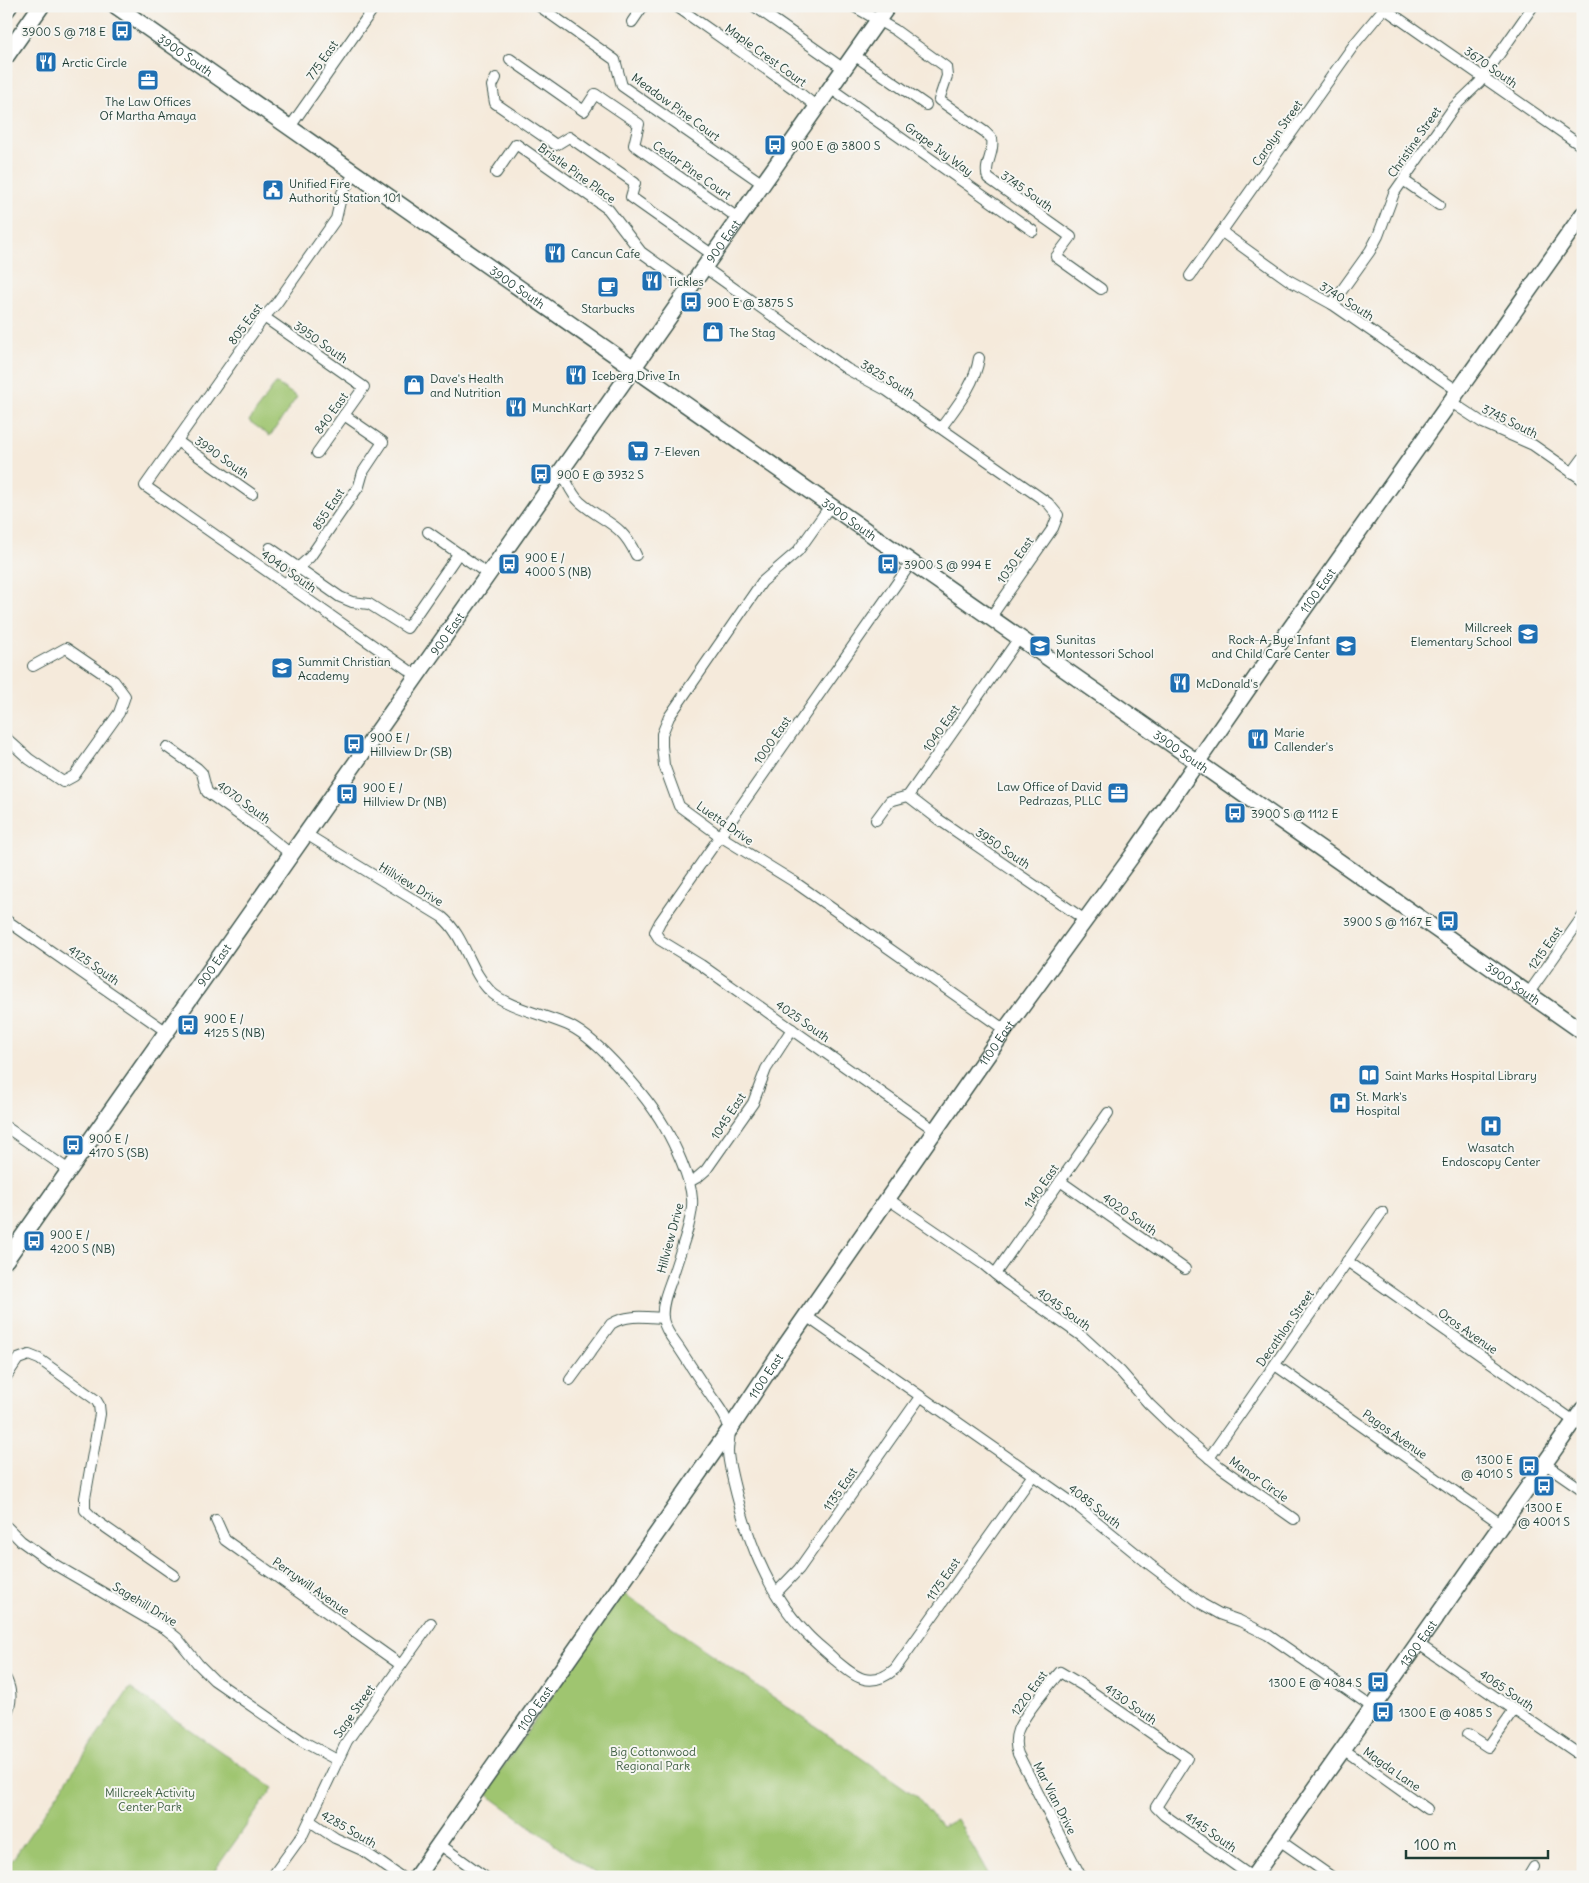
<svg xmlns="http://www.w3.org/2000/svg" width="1589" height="1883" viewBox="0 0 1589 1883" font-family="Delius,sans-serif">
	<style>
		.green { fill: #9fc56f; stroke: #5f8152 }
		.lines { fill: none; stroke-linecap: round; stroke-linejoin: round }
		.street-casing { stroke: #3f574d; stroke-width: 12 }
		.secondary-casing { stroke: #3f574d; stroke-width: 18 }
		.primary-casing { stroke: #3f574d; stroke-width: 19 }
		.street { stroke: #fff; stroke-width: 10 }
		.secondary { stroke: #fff; stroke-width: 15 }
		.primary { stroke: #fff; stroke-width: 16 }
		.labels { text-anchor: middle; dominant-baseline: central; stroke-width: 4; stroke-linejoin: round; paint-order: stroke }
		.poi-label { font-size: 12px; fill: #1f3d34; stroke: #f6f6f2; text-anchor: start }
		.street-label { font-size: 12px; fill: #1f3d34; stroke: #f6f6f2 }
		.park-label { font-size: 12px; fill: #3f5f43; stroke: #f6f6f2 }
	</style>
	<rect width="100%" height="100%" fill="#f6f6f2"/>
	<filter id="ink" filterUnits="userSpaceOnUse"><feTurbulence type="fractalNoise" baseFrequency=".02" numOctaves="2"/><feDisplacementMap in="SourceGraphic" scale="10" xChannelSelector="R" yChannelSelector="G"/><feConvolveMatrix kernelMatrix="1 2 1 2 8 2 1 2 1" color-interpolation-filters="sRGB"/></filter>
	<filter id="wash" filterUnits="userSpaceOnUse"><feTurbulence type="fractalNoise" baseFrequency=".0096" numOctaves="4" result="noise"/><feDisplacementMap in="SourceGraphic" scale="20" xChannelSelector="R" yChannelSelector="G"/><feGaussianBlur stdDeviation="1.12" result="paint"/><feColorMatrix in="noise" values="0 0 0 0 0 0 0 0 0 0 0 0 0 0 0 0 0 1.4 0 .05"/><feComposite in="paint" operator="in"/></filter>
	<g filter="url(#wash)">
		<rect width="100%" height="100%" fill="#f5eadb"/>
		<g class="green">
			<path d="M276 383 297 397 270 436 249 421Z"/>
			<path d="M623 1593 916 1796 942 1827 957 1819 990 1877H600L485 1793Z"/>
			<path d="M130 1688 273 1788 210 1877H6V1869Z"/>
		</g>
	</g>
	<g filter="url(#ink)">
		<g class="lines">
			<g class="street-casing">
				<g id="street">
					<path d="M539 6 615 60 622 86 763 184"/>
					<path d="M676 6 797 91 817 107"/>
					<path d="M754 6 844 69"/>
					<path d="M853 6 895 30 946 67 947 76 939 100 985 132 992 139C995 153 983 165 988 178L1071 237 1056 257 1101 289"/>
					<path d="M1381 6 1583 147"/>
					<path d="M632 22 643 6"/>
					<path d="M854 55 926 105"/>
					<path d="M510 59 584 111 595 94 639 124 634 145 738 218"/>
					<path d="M496 78 492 86 495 103 556 145 569 137 635 183 631 197 713 255"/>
					<path d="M830 88 1033 231"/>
					<path d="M290 127 375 6"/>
					<path d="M355 173 342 193 336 219 276 304 264 317 145 486 417 676"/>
					<path d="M496 173 516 144 608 209 641 252 690 287"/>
					<path d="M1403 180 1439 205"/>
					<path d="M1222 232 1290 281 1332 304 1458 391"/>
					<path d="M704 267 847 369 886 390 1015 480 1048 503 1058 515 1053 528 990 618"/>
					<path d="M1190 276 1356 42 1386 6"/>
					<path d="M1332 304 1370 251 1378 236 1394 193 1454 107 1479 83 1533 6"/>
					<path d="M264 317 364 387 317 453"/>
					<path d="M1451 402 1483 423 1533 445 1583 480"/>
					<path d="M941 428C956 407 975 385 979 358"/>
					<path d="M177 441 252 494"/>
					<path d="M561 472C567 481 571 494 580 502 604 523 621 522 636 555"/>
					<path d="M1572 473 1583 458"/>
					<path d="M830 506 798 551 762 582 669 717 662 734V746L664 765 679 806 720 836 793 881 1005 1030"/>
					<path d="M428 532 489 575"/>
					<path d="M270 548 340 597 352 602 369 604 407 628 458 554"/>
					<path d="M911 563 660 922 655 932 660 940 701 965 936 1131"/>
					<path d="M286 584 298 568 310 557 345 506 359 486 363 472 383 442 344 415"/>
					<path d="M6 738 29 759 63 782 74 776 119 713 125 696 114 681 66 648 33 666"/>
					<path d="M167 747 197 768 202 773 207 792 262 831 292 855"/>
					<path d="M908 796 938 819 1085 920"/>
					<path d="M876 820 890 801 908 796 1019 638"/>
					<path d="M306 834 442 917C465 936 469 970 490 991 505 1007 549 1016 570 1026 599 1040 648 1098 664 1126 674 1143 691 1179 692 1199 694 1218 679 1254 673 1275 669 1287 661 1304 663 1318 664 1328 673 1340 679 1348 689 1363 698 1378 709 1393 716 1404 725 1413 729 1427 731 1434 728 1443 728 1451 728 1460 731 1471 733 1480 746 1535 766 1592 806 1633 815 1643 826 1651 835 1660 855 1677 870 1690 895 1669L1033 1475"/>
					<path d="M6 920 167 1032"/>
					<path d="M1528 994 1583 916"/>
					<path d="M6 1127 69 1170"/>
					<path d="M1060 1181 1185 1269"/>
					<path d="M689 1182 698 1177 706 1170 753 1103 766 1069 792 1029"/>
					<path d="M888 1199 983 1264 1006 1283 1083 1337 1121 1372 1149 1404 1175 1429 1220 1467 1294 1519"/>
					<path d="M1347 1261 1574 1421"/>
					<path d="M995 1274 1108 1113"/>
					<path d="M806 1316 1080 1508 1149 1564 1202 1604 1220 1614 1240 1621 1268 1635 1372 1707"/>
					<path d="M1275 1365 1501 1524"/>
					<path d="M6 1377 18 1359 29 1355 39 1359 96 1400 99 1405 100 1414 85 1498V1510L95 1520 174 1575"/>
					<path d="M570 1380 611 1324C627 1314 645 1317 663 1318"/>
					<path d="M1209 1458 1382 1212"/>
					<path d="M1544 1463 1583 1490"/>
					<path d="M216 1520 225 1540 401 1665"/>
					<path d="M7 1527 21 1541 52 1563 167 1630 177 1638 198 1664 214 1680 302 1741 337 1760"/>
					<path d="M776 1593 799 1569 920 1397"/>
					<path d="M1417 1643 1583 1757"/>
					<path d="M6 1679C12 1691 12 1703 6 1715"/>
					<path d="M1468 1734 1488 1747 1514 1710"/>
					<path d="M1343 1749 1427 1809"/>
					<path d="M310 1821 335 1838 362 1850 401 1877"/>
					<path d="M1279 1840 1332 1877"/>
					<path d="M439 1844 485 1877"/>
					<path d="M272 1877 303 1834 347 1741 431 1623"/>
					<path d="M1081 1877 1018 1754C1015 1746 1015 1738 1018 1730 1024 1715 1049 1685 1060 1672L1082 1685 1187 1758 1156 1807 1164 1815 1252 1877"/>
					<path d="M1528 1877 1534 1867"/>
				</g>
			</g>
			<g class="secondary-casing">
				<g id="secondary">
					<path id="s1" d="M116 6 1583 1032"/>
					<path id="s2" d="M6 1260 888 6"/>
					<path id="s3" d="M416 1877 730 1429 783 1349 1005 1030 1132 856 1275 650 1583 214"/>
					<path id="s4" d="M1253 1877 1583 1409"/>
				</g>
			</g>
			<g class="primary-casing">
				<g id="primary">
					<path d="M6 10 9 6"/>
					<path d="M6 56 41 6"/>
				</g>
			</g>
			<use href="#street" class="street"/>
			<use href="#secondary" class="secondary"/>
			<use href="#primary" class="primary"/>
		</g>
	</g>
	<defs>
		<g id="bus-square" transform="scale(1.125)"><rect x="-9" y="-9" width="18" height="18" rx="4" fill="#1f6fb2" stroke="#f6f6f2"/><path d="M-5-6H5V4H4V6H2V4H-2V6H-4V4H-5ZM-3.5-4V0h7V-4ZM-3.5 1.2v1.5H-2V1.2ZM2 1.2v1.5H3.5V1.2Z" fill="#fff"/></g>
		<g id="restaurant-square" transform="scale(1.125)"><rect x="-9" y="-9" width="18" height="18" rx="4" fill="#1f6fb2" stroke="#f6f6f2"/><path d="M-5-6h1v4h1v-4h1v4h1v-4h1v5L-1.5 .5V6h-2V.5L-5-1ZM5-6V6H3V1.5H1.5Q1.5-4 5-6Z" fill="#fff"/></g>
		<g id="office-square" transform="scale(1.125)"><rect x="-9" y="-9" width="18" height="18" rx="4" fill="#1f6fb2" stroke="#f6f6f2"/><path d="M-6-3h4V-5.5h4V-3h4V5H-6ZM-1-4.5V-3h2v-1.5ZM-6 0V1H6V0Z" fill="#fff"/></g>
		<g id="civic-square" transform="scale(1.125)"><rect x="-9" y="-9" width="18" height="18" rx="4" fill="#1f6fb2" stroke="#f6f6f2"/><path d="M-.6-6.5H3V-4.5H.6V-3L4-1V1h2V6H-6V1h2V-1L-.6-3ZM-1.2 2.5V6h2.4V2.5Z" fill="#fff"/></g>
		<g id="cafe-square" transform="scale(1.125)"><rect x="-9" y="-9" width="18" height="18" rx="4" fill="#1f6fb2" stroke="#f6f6f2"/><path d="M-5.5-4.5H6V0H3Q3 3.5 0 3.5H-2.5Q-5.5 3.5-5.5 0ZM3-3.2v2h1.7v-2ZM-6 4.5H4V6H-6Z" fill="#fff"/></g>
		<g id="shop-square" transform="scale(1.125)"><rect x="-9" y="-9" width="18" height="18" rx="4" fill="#1f6fb2" stroke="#f6f6f2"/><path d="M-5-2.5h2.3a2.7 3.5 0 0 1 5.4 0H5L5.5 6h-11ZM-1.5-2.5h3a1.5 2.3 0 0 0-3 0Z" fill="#fff"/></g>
		<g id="supermarket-square" transform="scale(1.125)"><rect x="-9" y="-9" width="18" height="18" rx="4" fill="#1f6fb2" stroke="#f6f6f2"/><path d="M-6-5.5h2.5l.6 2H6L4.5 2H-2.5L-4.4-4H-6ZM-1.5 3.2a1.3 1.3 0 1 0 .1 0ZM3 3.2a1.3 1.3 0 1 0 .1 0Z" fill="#fff"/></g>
		<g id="school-square" transform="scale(1.125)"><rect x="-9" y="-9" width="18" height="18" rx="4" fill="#1f6fb2" stroke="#f6f6f2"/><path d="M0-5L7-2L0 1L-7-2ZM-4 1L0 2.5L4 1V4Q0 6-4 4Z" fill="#fff"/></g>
		<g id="library-square" transform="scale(1.125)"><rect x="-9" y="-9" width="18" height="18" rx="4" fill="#1f6fb2" stroke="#f6f6f2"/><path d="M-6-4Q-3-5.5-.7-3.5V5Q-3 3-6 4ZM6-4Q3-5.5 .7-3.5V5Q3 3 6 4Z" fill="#fff"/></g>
		<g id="hospital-square" transform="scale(1.125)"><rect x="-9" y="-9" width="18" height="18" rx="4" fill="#1f6fb2" stroke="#f6f6f2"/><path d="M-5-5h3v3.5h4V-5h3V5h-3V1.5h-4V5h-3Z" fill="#fff"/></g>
	</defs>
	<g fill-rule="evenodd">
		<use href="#bus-square" x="122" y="31"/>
		<use href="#restaurant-square" x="46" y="62"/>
		<use href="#office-square" x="148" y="80"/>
		<use href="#bus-square" x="775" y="145"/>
		<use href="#civic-square" x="273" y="190"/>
		<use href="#restaurant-square" x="555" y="253"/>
		<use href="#restaurant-square" x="652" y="281"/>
		<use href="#cafe-square" x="608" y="287"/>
		<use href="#bus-square" x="691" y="302"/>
		<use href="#shop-square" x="713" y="332"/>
		<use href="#restaurant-square" x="576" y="375"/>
		<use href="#shop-square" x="414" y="385"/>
		<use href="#restaurant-square" x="516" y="407"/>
		<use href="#supermarket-square" x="638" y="451"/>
		<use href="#bus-square" x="541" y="474"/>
		<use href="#bus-square" x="509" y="564"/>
		<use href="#bus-square" x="888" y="564"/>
		<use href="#school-square" x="1528" y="634"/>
		<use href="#school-square" x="1040" y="646"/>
		<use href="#school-square" x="1346" y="646"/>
		<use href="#school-square" x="282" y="668"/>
		<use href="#restaurant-square" x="1180" y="683"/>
		<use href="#restaurant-square" x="1258" y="739"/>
		<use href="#bus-square" x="354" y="744"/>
		<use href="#office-square" x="1118" y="793"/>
		<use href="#bus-square" x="347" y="794"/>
		<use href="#bus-square" x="1235" y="813"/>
		<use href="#bus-square" x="1448" y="921"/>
		<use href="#bus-square" x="188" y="1025"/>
		<use href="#library-square" x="1369" y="1075"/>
		<use href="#hospital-square" x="1340" y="1103"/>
		<use href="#hospital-square" x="1491" y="1126"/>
		<use href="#bus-square" x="73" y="1145"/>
		<use href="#bus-square" x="34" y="1241"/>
		<use href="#bus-square" x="1529" y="1466"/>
		<use href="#bus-square" x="1544" y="1486"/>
		<use href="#bus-square" x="1378" y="1682"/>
		<use href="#bus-square" x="1383" y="1712"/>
	</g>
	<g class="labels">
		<g class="poi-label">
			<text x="106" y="31" text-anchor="end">3900 S @ 718 E</text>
			<text x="62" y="62">Arctic Circle</text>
			<text x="148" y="101" text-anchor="middle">The Law Offices<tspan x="148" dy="14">Of Martha Amaya</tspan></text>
			<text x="791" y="145">900 E @ 3800 S</text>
			<text x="289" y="183">Unified Fire<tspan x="289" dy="14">Authority Station 101</tspan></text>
			<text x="571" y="253">Cancun Cafe</text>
			<text x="668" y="281">Tickles</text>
			<text x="707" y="302">900 E @ 3875 S</text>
			<text x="608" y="308" text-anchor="middle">Starbucks</text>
			<text x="729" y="332">The Stag</text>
			<text x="592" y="375">Iceberg Drive In</text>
			<text x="430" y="378">Dave's Health<tspan x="430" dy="14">and Nutrition</tspan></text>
			<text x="532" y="407">MunchKart</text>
			<text x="654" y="451">7-Eleven</text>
			<text x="557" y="474">900 E @ 3932 S</text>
			<text x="525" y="557">900 E /<tspan x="525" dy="14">4000 S (NB)</tspan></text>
			<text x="904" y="564">3900 S @ 994 E</text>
			<text x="1512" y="627" text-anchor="end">Millcreek<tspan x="1512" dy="14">Elementary School</tspan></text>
			<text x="1056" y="639">Sunitas<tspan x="1056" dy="14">Montessori School</tspan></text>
			<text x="1330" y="639" text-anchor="end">Rock-A-Bye Infant<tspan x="1330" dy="14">and Child Care Center</tspan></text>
			<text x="298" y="661">Summit Christian<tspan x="298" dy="14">Academy</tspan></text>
			<text x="1196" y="683">McDonald's</text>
			<text x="1274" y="732">Marie<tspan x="1274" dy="14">Callender's</tspan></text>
			<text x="370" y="737">900 E /<tspan x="370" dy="14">Hillview Dr (SB)</tspan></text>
			<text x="1102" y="786" text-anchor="end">Law Office of David<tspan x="1102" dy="14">Pedrazas, PLLC</tspan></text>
			<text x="363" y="787">900 E /<tspan x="363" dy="14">Hillview Dr (NB)</tspan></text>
			<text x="1251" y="813">3900 S @ 1112 E</text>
			<text x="1432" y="921" text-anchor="end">3900 S @ 1167 E</text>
			<text x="204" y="1018">900 E /<tspan x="204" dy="14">4125 S (NB)</tspan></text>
			<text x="1385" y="1075">Saint Marks Hospital Library</text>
			<text x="1356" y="1096">St. Mark's<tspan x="1356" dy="14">Hospital</tspan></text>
			<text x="89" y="1138">900 E /<tspan x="89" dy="14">4170 S (SB)</tspan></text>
			<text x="1491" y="1147" text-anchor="middle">Wasatch<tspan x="1491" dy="14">Endoscopy Center</tspan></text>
			<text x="50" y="1234">900 E /<tspan x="50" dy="14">4200 S (NB)</tspan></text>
			<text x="1513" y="1459" text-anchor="end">1300 E<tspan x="1513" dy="14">@ 4010 S</tspan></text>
			<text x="1544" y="1507" text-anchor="middle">1300 E<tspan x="1544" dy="14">@ 4001 S</tspan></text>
			<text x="1362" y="1682" text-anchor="end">1300 E @ 4084 S</text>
			<text x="1399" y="1712">1300 E @ 4085 S</text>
		</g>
		<g class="street-label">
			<text stroke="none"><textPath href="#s1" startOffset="85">3900 South</textPath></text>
			<text transform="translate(766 55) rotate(36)">Maple Crest Court</text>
			<text transform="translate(322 60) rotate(-55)">775 East</text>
			<text transform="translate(1491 67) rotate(35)">3670 South</text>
			<text transform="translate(676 107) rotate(36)">Meadow Pine Court</text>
			<text transform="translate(1277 133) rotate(-55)">Carolyn Street</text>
			<text transform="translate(1414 142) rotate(-55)">Christine Street</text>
			<text transform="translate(939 149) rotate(36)">Grape Ivy Way</text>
			<text transform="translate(692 170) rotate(35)">Cedar Pine Court</text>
			<text transform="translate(577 173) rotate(36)">Bristle Pine Place</text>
			<text transform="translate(1027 191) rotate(35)">3745 South</text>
			<text stroke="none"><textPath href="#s2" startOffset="1246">900 East</textPath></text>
			<text stroke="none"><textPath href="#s1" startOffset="490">3900 South</textPath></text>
			<text transform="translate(1347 301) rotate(32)">3740 South</text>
			<text transform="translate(245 324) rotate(-53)">805 East</text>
			<text transform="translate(321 342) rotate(35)">3950 South</text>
			<text transform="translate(888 379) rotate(32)">3825 South</text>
			<text transform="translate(331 413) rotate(-54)">840 East</text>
			<text transform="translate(1510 421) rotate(26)">3745 South</text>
			<text transform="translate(222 457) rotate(35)">3990 South</text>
			<text transform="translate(328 509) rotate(-56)">855 East</text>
			<text stroke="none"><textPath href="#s1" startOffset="895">3900 South</textPath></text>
			<text transform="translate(1015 560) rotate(-55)">1030 East</text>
			<text transform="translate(289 571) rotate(35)">4040 South</text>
			<text stroke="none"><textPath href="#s3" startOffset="1571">1100 East</textPath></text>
			<text stroke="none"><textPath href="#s2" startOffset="766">900 East</textPath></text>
			<text transform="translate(941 728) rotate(-55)">1040 East</text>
			<text transform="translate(772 740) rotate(-55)">1000 East</text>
			<text stroke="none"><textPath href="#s1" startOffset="1300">3900 South</textPath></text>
			<text transform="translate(244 802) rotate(36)">4070 South</text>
			<text transform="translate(725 823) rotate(35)">Luetta Drive</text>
			<text transform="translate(1003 848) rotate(34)">3950 South</text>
			<text transform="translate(411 884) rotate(31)">Hillview Drive</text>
			<text transform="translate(1545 948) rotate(-55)">1215 East</text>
			<text stroke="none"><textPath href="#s2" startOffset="361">900 East</textPath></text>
			<text transform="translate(94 965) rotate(35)">4125 South</text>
			<text stroke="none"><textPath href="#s1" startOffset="1705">3900 South</textPath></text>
			<text transform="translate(803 1021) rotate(35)">4025 South</text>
			<text stroke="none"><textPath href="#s3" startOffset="1016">1100 East</textPath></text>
			<text transform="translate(728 1116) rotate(-57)">1045 East</text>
			<text transform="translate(1041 1186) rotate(-55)">1140 East</text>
			<text transform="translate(1130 1214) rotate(35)">4020 South</text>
			<text transform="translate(670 1238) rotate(-75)">Hillview Drive</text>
			<text transform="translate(1064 1309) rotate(36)">4045 South</text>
			<text transform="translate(1285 1328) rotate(-55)">Decathlon Street</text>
			<text transform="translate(1468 1331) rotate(35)">Oros Avenue</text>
			<text stroke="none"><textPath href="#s3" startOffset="611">1100 East</textPath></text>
			<text transform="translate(1395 1434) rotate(35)">Pagos Avenue</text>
			<text transform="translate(1259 1479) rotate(35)">Manor Circle</text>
			<text transform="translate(840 1489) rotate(-55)">1135 East</text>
			<text transform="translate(1095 1506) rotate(38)">4085 South</text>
			<text transform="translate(943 1579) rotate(-55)">1175 East</text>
			<text transform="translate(311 1586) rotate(35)">Perrywill Avenue</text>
			<text transform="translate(145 1604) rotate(31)">Sagehill Drive</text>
			<text stroke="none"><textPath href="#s4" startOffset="286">1300 East</textPath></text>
			<text transform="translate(1507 1690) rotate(34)">4065 South</text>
			<text transform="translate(1029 1693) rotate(-54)">1220 East</text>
			<text transform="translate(1131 1704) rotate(35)">4130 South</text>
			<text stroke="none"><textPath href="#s3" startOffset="206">1100 East</textPath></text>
			<text transform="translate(354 1711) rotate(-55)">Sage Street</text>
			<text transform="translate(1392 1769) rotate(35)">Magda Lane</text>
			<text transform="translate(1055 1798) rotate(63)">Mar Vian Drive</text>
			<text transform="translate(349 1829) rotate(30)">4285 South</text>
			<text transform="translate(1211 1832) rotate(35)">4145 South</text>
		</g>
		<g class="park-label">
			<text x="653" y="1751">Big Cottonwood<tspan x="653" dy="14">Regional Park</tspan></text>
			<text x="150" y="1792">Millcreek Activity<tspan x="150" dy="14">Center Park</tspan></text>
		</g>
	</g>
	<rect width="1589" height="1883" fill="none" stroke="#f6f6f2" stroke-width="25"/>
	<path d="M1406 1850v8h142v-8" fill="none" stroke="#1f3d34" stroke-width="2.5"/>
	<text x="1414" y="1850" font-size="15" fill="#1f3d34" stroke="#f6f6f2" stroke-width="4" paint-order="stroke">100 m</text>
</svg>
